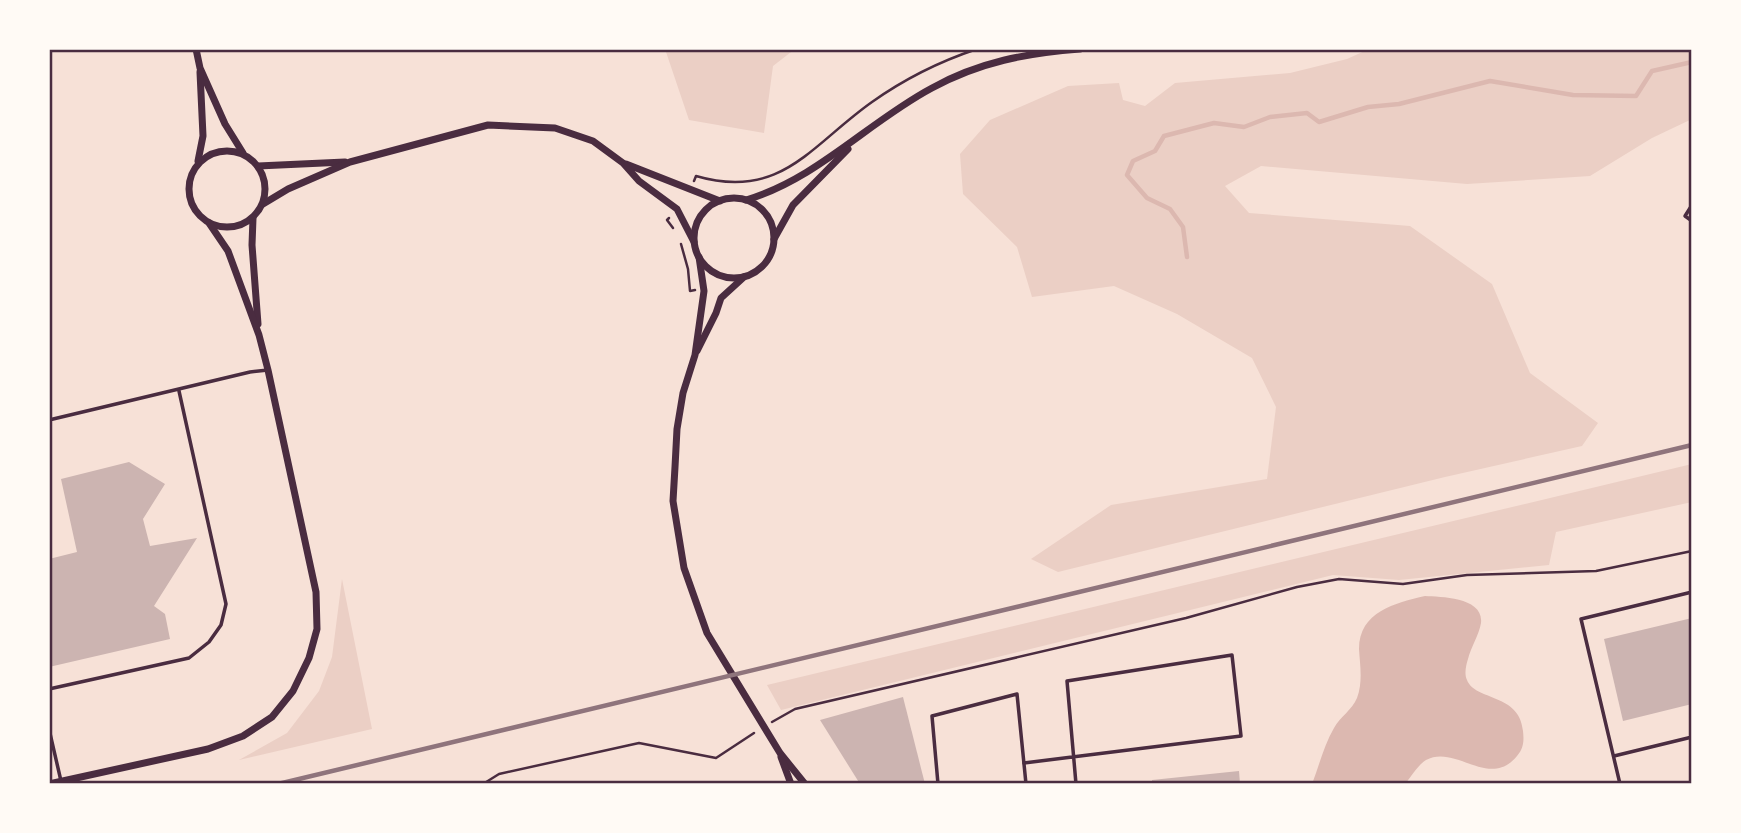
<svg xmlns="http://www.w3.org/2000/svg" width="1741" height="833" viewBox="0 0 1741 833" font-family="Arial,sans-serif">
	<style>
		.green { fill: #ebcfc5 }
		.water { fill: #dcb8b0 }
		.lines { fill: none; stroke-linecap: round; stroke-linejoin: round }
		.stream { stroke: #dcb8b0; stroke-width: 4.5 }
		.building { fill: #ccb4b1 }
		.path { stroke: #4a2c40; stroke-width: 2.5 }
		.service { stroke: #4a2c40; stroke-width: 3.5 }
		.minor { stroke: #4a2c40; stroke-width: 7 }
		.rail { stroke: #8f747c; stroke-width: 4.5 }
		.neatline { fill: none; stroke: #4a2c40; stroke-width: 2.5 }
	</style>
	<rect width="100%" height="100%" fill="#f7e1d7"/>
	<g class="green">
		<path d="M665 49H795L773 66 764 133 689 120Z"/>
		<path d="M1369 49H1692V119L1652 138 1590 176 1467 184 1261 166 1225 186 1249 213 1410 226 1492 284 1530 373 1598 423 1582 446 1445 477 1058 572 1031 559 1111 505 1267 479 1276 407 1252 358 1177 314 1114 286 1032 297 1017 247 963 194 960 154 990 120 1068 86 1119 83 1123 100 1145 106 1175 83 1290 73 1347 59Z"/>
		<path d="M1692 464V502L1556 532 1549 565 1399 580 1333 575 781 710 767 685Z"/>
		<path d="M342 579 372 729 239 760 287 733 319 691 332 657Z"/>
	</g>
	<path class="water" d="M1425 596C1441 597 1484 597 1481 623 1479 635 1471 647 1468 659 1466 665 1464 674 1467 680 1475 701 1520 693 1523 731 1524 740 1524 748 1517 756 1489 790 1456 744 1426 760 1418 765 1411 777 1405 784H1312C1319 766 1324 745 1334 728 1340 717 1352 710 1357 698 1363 682 1360 665 1359 649 1359 612 1395 603 1425 596Z"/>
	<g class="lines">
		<path class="stream" d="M1187 257 1183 227 1170 209 1147 198 1127 175 1133 161 1155 151 1164 136 1214 123 1244 127 1270 117 1307 113 1319 122 1368 107 1399 104 1490 81 1573 95 1636 96 1652 71 1692 62"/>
	</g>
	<g class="building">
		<path d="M129 462 165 484 143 519 150 546 197 538 154 606 165 614 170 639 49 667V559L77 552 61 479Z"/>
		<path d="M1692 618V704L1623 721 1604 639Z"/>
		<path d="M903 697 925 784H860L820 720Z"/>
		<path d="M1239 771 1240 784H1152V780Z"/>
	</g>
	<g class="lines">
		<g class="path">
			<path d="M694 181 696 176C781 201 811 145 872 102 903 80 941 61 977 49"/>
			<path d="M669 218 667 220 673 228"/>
			<path d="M681 244 688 269 690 291 695 290"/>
			<path d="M772 722 795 709 1186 618 1297 587 1339 579 1403 584 1467 575 1596 571 1692 551"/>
			<path d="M483 784 499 774 639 743 716 758 754 733"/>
		</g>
		<g class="service">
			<path d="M1692 205 1685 216 1692 221"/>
			<path d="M49 420 250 372 268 370"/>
			<path d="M49 689 189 658 209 642 221 625 226 604 179 391"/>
			<path d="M49 729 61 781"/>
			<path d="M1614 756 1692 737"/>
			<path d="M1024 763C1096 754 1168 745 1241 736L1232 655 1067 681 1076 784"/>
			<path d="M938 784 932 716 1017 694 1026 784"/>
			<path d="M1620 784 1581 619 1692 592"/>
		</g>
		<g class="minor">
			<path d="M196 49 200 68 225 124 243 153"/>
			<circle cx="227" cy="189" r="38"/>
			<path d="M198 161 203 136 200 72"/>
			<path d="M626 164 720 201"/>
			<path d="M258 166 345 162"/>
			<circle cx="734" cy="238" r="40"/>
			<path d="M746 200C817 179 868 122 932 88 979 62 1027 53 1080 49"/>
			<path d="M263 204 288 189 350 162 488 125 555 128 593 141 623 163 639 181 677 209 694 242"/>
			<path d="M253 218 252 245 258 324"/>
			<path d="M774 239 793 205 848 149"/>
			<path d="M699 257 704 291 695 355 683 393 677 429 675 467 673 501 684 568 707 633 780 753 805 784"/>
			<path d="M697 351 716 313 721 298 744 277"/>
			<path d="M781 757 791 784"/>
			<path d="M49 784 208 749 243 736 272 717 293 691 309 658 317 629 316 592 268 370 259 335 228 251 209 223"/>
		</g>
		<path class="rail" d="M278 784 1692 445"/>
	</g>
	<rect width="1741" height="833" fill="none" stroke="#fffaf5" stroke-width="102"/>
	<rect x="51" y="51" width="1639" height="731" class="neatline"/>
</svg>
